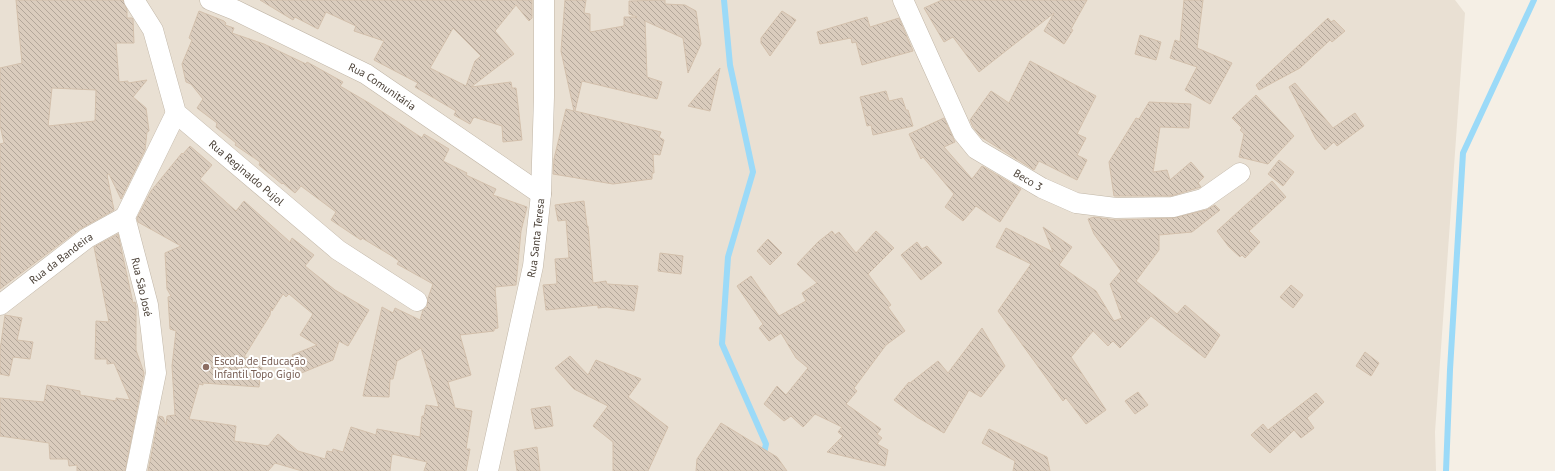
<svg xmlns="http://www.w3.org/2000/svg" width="1555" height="471" viewBox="0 0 1555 471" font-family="'PT Sans',sans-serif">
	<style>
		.residential { fill: #e9e0d3 }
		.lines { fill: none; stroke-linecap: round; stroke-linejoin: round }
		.stream { stroke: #9bdaf8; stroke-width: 6 }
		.building { fill: url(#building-back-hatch); stroke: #d3c0ac; fill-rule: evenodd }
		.street-casing { stroke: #c1b6a7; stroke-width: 21 }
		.street { stroke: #fff; stroke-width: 20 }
		.education-dot { fill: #8d6e63; stroke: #fff; stroke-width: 1.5 }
		.labels { text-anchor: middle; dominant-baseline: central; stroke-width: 4; stroke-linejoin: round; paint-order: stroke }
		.street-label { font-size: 11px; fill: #483e34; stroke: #fff }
		.education-label { font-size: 11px; fill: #785e54; stroke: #fff; text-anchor: start }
	</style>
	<defs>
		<pattern id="building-back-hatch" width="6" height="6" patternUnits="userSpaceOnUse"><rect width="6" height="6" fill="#daccbd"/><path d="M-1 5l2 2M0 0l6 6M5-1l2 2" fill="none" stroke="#b3a79a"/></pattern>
	</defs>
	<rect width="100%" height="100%" fill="#f5efe5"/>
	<path class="residential" d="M0 0H1455L1465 13 1435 432 1436 471H0Z"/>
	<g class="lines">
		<g class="stream">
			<path d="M724 0 730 65 753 172 728 257 722 344 766 444 760 471"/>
			<path d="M1446 471 1450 370 1463 153 1534 0"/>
		</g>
	</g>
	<g class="building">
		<path d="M16 0H123L127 10V18H132L133 19 134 43H116L119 82 128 81V83L147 80 133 97 146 108 149 131 147 132 145 150 121 199 109 174 107 175 114 210 80 229 0 289V144L4 143 0 125V68L22 63ZM52 88 96 90 95 121 48 126Z"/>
		<path d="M260 0H532V18L529 21 516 5 495 31 514 54 471 87 511 82 512 88H516L522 140 503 142 502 126 474 117 470 124 454 115 456 111 415 87 418 83 374 60 384 41 354 31 356 26 326 12 318 29 295 17 293 20ZM453 28 481 56 475 61 466 86 430 68Z"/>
		<path d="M565 0H586L584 13 590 14V32L624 26V17H637L629 14V1L665 0V4L685 5 696 11 701 44 688 73 683 38 645 21 647 77 662 82 657 99 582 81 575 111 661 132 659 137 664 140 660 155 653 154 654 173H652V179L613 184 553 174 554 159 566 109 574 111 561 51Z"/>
		<path d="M942 0H1087L1071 29 1073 30 1064 44 1044 31 1054 13 979 72 953 37 944 42 924 8Z"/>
		<path d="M1184 0H1203L1197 48 1232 63 1210 104 1185 90 1197 67 1170 58 1175 40 1180 42Z"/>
		<path d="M199 11 224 21 226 23 225 25 234 28 232 33 264 44 306 64 307 62 343 82 340 86 369 103 422 138 424 134 449 149 443 161 467 173 466 175 496 189 493 195 527 207 521 231 516 285 495 287 498 328 494 329V331L460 335 471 375 448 382 455 408 472 411 466 449H470L466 471H424L427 462 392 454 390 471H302L275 463 268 471H148L159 416 163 417 166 425 167 416 175 415 172 366 176 331 170 329 168 297 171 296 167 289 165 253 181 246 138 222 137 218 151 191 182 153 183 154 190 146 212 165 200 179 236 211 244 201 290 242 292 238 314 255 305 266 335 290 369 310 348 346 339 341 333 360 299 374 292 355 317 345 300 335 313 314 289 294 286 297 283 294 272 311 271 308 270 315 244 357 263 360 259 387 203 383V385L199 384 189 419 236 426 234 441 268 446 278 434 298 451 325 459 327 451 332 452 333 449 343 452 351 427 376 435 377 429 420 437 422 416H424L426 405 439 407 421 348 397 361 393 379H390L389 397 363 396 382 307 393 313 395 308 420 320 423 310 427 307 428 298 433 284 397 264 399 261 392 256 362 238 361 240 331 220 336 212 301 186 295 193 283 183 282 184 259 165 260 162 235 145 236 143 216 127 217 123 197 108 203 99 191 84 186 82 182 64 192 40 189 38Z"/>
		<path d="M782 11 796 20 770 56 761 43V38Z"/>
		<path d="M867 17 870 27 899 18 913 51 862 65 856 42 852 43 851 38 820 44 817 32Z"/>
		<path d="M1328 18 1331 22 1334 20 1345 31 1332 42 1330 40 1300 68 1259 90 1256 85Z"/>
		<path d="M1140 35 1161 42 1156 60 1135 54Z"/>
		<path d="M1030 61 1096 96 1077 134 1086 138 1077 155 1087 160 1077 180 1039 161 1034 170 981 137 973 127 970 120 991 91 1009 103Z"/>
		<path d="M720 68 710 111 688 106Z"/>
		<path d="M1295 83 1333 128 1355 113 1364 126 1337 146 1334 142 1325 150 1316 139 1289 87Z"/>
		<path d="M886 91 889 101 902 98 906 110H908L913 126 873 135 871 125 867 126 860 97Z"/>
		<path d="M1256 95 1294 136 1268 164 1239 157 1244 134 1240 130 1242 128 1232 118Z"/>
		<path d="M1149 102 1191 104 1189 128 1160 127 1153 172 1167 170 1170 180 1191 162 1204 177 1198 183 1201 187 1171 196H1114L1109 162 1136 118 1139 119Z"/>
		<path d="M944 118 955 142 944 147 972 179 982 166 1021 189 1000 222 976 206 963 221 945 207 954 194 923 157 921 159 909 134Z"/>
		<path d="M1279 160 1294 172 1283 186 1268 174Z"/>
		<path d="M1272 181 1286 197 1249 231 1260 242 1245 258 1242 255 1240 257 1229 247 1217 231Z"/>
		<path d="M584 201 587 226H588L593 283 606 281 607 284 638 286 634 311 607 307 598 308V305L546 310 543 285 557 284 555 259 569 258 566 220 558 221 555 205Z"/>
		<path d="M1215 205 1220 210 1192 232 1159 235V250L1136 281 1177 314 1185 305 1220 335 1205 358 1151 316 1120 348 1113 341 1108 346 1093 331 1071 357 1106 410 1086 424 1066 398 1063 401 998 311 1031 264 996 247 1006 228 1053 252 1043 227 1072 247 1059 265 1096 291 1114 321 1122 318 1110 284 1121 271 1094 234 1088 219 1094 217 1116 220 1173 218 1206 210Z"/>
		<path d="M832 231 835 235 839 232 856 253 876 231 894 248 868 274 891 305 888 307 905 331 886 345 854 388 857 391 846 404 881 429 877 434 882 438 877 444 888 450 885 466 827 452 843 436 838 432 842 427 815 414 803 427 791 416 784 421 764 404 777 386 786 395 808 368 796 358 781 333 769 341 759 328 763 324 737 286 751 276 779 316 806 301 802 293 817 283 797 264 818 242Z"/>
		<path d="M118 234 133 303 135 302 136 306V350L144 373 125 471H77V465L69 466 68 459H50L49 443 0 436V398L44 402 47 385 80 391V395L116 401V398L130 400 114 363 107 364V359H95L96 321 109 322 94 247Z"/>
		<path d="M768 239 782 253 770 265 757 251Z"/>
		<path d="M917 242 922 249 927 246 942 263 921 280 901 255Z"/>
		<path d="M660 253 683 256 681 274 658 271Z"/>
		<path d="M1291 285 1303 295 1293 308 1280 297Z"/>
		<path d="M5 315 22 318 17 340 33 342 30 359 13 357 9 376 0 374V350Z"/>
		<path d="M982 328 1005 366 981 397 969 390 944 433 917 417 894 400 909 382 910 383 938 361 948 373Z"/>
		<path d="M1365 352 1379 363 1371 376 1356 366Z"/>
		<path d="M570 356 588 375 596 360 641 379 628 397 668 427 648 471H613V442L593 426 608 406 574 389 555 368Z"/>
		<path d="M1138 392 1148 405 1135 414 1125 401Z"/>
		<path d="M1316 393 1324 402 1307 418 1314 428 1301 438 1294 430 1270 453 1251 435 1263 424 1268 430Z"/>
		<path d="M550 406 553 426 535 429 531 409Z"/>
		<path d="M721 423 777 457 787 471H696L697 459Z"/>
		<path d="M989 429 1047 457 1050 471H1013L1015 461 982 443Z"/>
		<path d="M537 447 540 471H517L514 451Z"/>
	</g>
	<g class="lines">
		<g class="street-casing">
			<g id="street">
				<path id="s1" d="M134 0 153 30 176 113 338 250 417 301"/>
				<path id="s2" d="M210 0 235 10 366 74 541 194"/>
				<path id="s3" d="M903 0 963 133 976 149 1042 188 1076 203 1116 208 1173 207 1203 199 1240 173"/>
				<path id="s4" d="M0 305 87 238 125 217"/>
				<path d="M136 471 156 373 148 305 125 217 176 113"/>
				<path id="s5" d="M488 471 533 266 541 194 544 97V0"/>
			</g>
		</g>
		<use href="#street" class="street"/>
	</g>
	<circle class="education-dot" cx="206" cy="367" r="4"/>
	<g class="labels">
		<g class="street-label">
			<text stroke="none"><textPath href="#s2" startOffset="193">Rua Comunitária</textPath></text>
			<text stroke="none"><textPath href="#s1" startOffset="214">Rua Reginaldo Pujol</textPath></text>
			<text stroke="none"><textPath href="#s3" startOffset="227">Beco 3</textPath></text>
			<text stroke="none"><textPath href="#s5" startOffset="238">Rua Santa Teresa</textPath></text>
			<text stroke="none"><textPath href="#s4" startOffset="77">Rua da Bandeira</textPath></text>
			<text transform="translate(142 287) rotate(77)">Rua São José</text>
		</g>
		<g class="education-label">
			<text x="214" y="361">Escola de Educação<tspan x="214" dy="13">Infantil Topo Gigio</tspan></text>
		</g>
	</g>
</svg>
